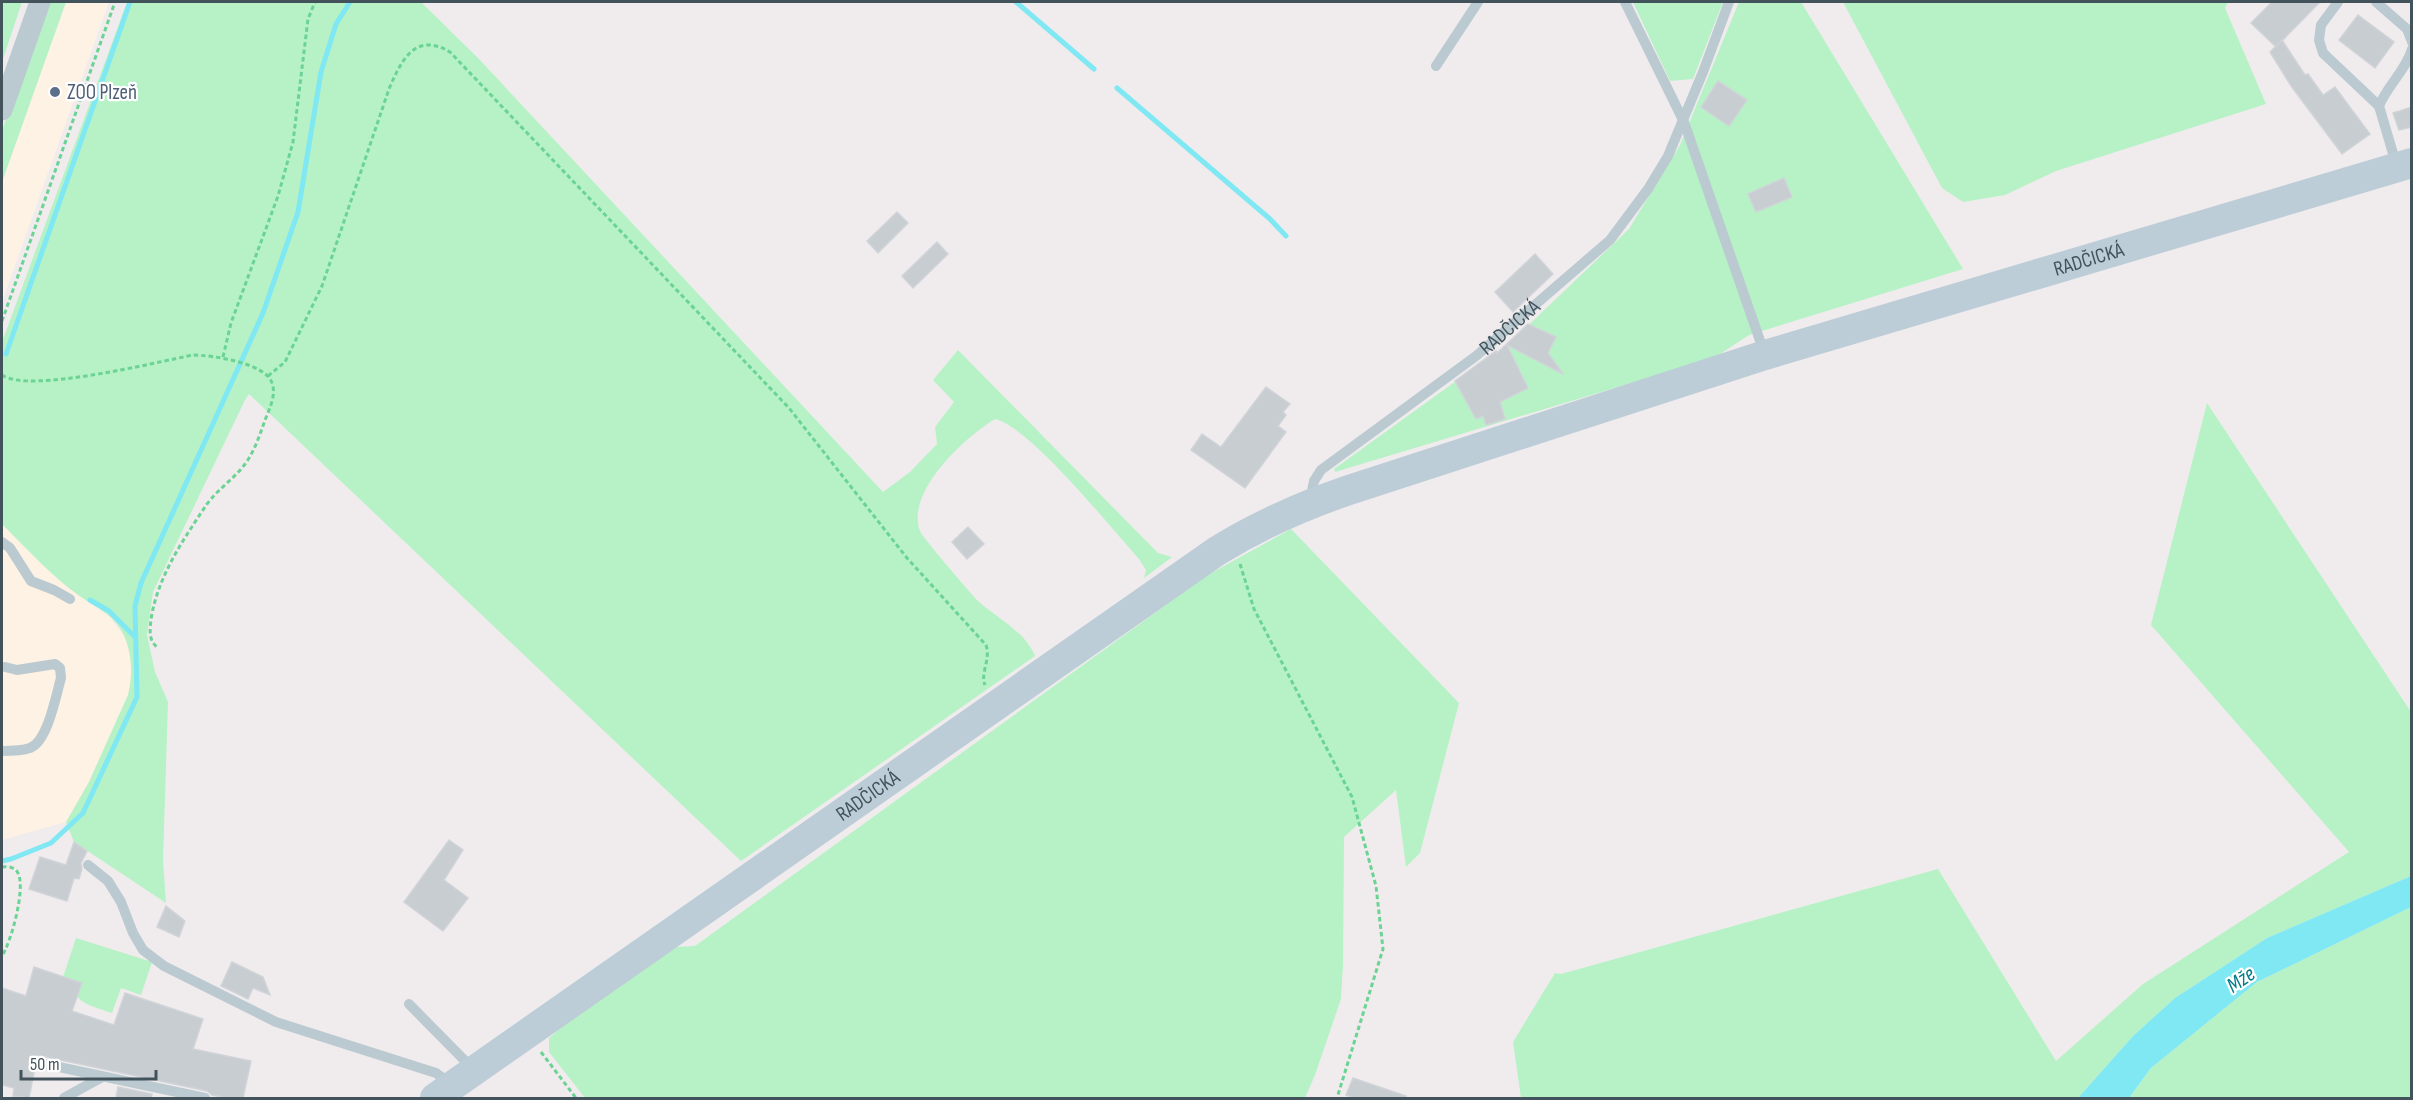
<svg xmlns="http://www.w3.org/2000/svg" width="2413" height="1100" viewBox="0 0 2413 1100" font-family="'Sofia Sans Condensed',sans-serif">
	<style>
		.commercial { fill: #fdf2e3 }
		.green { fill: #b6f2c6 }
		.water { fill: #7fe8f3 }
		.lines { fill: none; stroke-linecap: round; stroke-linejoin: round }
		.stream { stroke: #7fe8f3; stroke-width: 5 }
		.building { fill: #c8cdd2; stroke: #d0d4d9; stroke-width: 1.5 }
		.path { stroke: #6bd394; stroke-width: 3; stroke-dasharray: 4.5 3; stroke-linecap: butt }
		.lane { stroke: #bbcad1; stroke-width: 10 }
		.street { stroke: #bbcad1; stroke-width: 21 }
		.secondary { stroke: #bdcdd8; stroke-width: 30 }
		.service-dot { fill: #5c6f8a; stroke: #fff; stroke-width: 2 }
		.labels { text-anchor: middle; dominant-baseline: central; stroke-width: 4.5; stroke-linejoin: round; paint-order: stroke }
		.service-label { font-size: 21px; fill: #4e5e75; stroke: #fff; text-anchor: start }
		.street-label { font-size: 21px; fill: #43535c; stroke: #fff }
		.water-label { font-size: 22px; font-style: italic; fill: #047d8a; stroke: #fff }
	</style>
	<rect width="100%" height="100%" fill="#f0eced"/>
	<g class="commercial">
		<path d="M66 2H109L2 302V182Z"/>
		<path d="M2 524 68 588 109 616 126 638 131 661 132 682 128 695 89 782 66 822 2 840Z"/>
	</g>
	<g class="green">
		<path d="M2 2H22L2 62Z"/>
		<path d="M46 2H66L2 182V131Z"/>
		<path d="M127 2H421L478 58 883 492 910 472 937 444 935 427 954 402 933 380 958 350 1158 553 1172 557 1144 578 1146 570 1139 559C1112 529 1029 426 995 419 965 437 905 492 920 531 922 537 973 596 979 602 999 619 1025 632 1035 656L741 861 249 394 245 400 153 592 147 635 155 672 168 702 163 860 166 903 74 842 66 822 89 782 128 695C135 667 131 633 107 614 95 605 81 598 69 588 45 569 23 545 2 524V342Z"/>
		<path d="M1633 2H1723L1693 79 1670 81Z"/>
		<path d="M1739 2H1801L1963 269 1749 335 1714 358 1335 472 1334 469 1513 340 1629 229 1680 145Z"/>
		<path d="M1843 2H2228L2225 8 2266 104 2056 171 2005 195 1963 202 1942 188Z"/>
		<path d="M2207 403 2411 712V876L2267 938 2175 998 2133 1036 2078 1098H1521L1513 1042 1555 973 1561 974 1938 869 2056 1061 2143 984 2349 852 2151 625Z"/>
		<path d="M1291 529 1459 703 1420 853 1406 867 1396 790 1344 837 1343 965 1341 999 1315 1075 1305 1098H585L549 1052V1038L598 996 675 947 695 946 1206 576Z"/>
		<path d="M2411 907V1098H2129L2151 1068 2257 982Z"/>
		<path d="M76 938 152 962 141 995 121 988 112 1013C82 1003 80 1004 63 977Z"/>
	</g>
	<path class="water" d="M2411 876V907L2257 982 2151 1068 2129 1098H2078L2133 1036 2175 998 2267 938Z"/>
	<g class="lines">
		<g class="stream">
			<path d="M1016 2 1094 69"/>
			<path d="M1117 88 1270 219 1286 236"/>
			<path d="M6 354 130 2"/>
			<path d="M90 600 109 611 135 637"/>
			<path d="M2 861 11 859 51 843 83 813 137 697 135 606 141 583 263 313 298 212 321 72 336 24 350 2"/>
		</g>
	</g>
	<g class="building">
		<path d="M2272 2H2320L2276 47 2251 23Z"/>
		<path d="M2358 15 2394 42 2375 68 2339 40Z"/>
		<path d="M2282 40 2305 75 2308 74 2323 95 2335 87 2370 134 2342 154 2291 86 2270 52Z"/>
		<path d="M1718 81 1747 100 1729 126 1701 107Z"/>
		<path d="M2412 107V127L2399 130 2393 113Z"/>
		<path d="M1784 178 1792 197 1756 212 1748 194Z"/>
		<path d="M897 212 908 223 878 253 867 241Z"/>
		<path d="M937 242 948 254 913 288 902 276Z"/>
		<path d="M1535 254 1553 274 1513 312 1495 292Z"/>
		<path d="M1528 324 1556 337 1548 353 1563 374 1507 345 1528 388 1500 402 1505 419 1486 425 1483 416 1476 419 1455 381 1496 351 1497 353Z"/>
		<path d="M1266 387 1290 404 1283 412 1286 415 1278 426 1286 432 1245 488 1191 450 1202 434 1221 447Z"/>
		<path d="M968 527 984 544 967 559 952 542Z"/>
		<path d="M449 840 463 850 444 880 468 898 443 931 404 902Z"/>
		<path d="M74 842 87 851 81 863 82 869 79 879 74 878 67 901 29 889 40 857 66 865Z"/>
		<path d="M166 906 185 921 179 937 157 927Z"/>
		<path d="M232 962 263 977 270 995 253 988 248 999 221 986Z"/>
		<path d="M34 967 82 983 72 1011 114 1025 125 993 203 1019 193 1049 251 1061 243 1098H228L212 1095 207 1091 37 1055 33 1062 35 1068 29 1098 13 1096 14 1088 2 1085V988L26 996Z"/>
		<path d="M1353 1078 1406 1096V1098H1354L1346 1095Z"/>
		<path d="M118 1087 152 1094 151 1098H116Z"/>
	</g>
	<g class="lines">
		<g class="path">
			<path d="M2 321 115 2"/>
			<path d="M223 357 231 323 278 196 293 142 308 19 315 2"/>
			<path d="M2 375C28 394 157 362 193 355 211 355 266 363 272 383 277 396 268 411 264 423 259 437 254 452 245 464 234 479 218 489 207 504 183 540 158 576 151 619 150 631 148 640 158 648"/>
			<path d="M268 376 285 362 322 286 389 89C401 61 415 31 450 52L789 408 907 558 986 645C991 660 980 673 985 685"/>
			<path d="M1240 564 1254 609 1352 797 1376 886 1383 949 1337 1098"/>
			<path d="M2 867C7 866 15 867 18 873 26 889 11 942 2 956"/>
			<path d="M541 1052 576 1098"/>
		</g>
		<g class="lane">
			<path d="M1625 2 1684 122 1765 355"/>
			<path d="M2338 2 2321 25 2319 40 2323 53 2379 106 2397 167"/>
			<path d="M2376 2 2407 29 2412 42"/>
			<path d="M1436 66 1478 2"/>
			<path d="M2379 106C2387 86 2406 70 2412 49"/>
			<path id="s1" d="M1310 501 1314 481 1321 470 1476 356 1610 240 1648 189 1668 156 1703 72 1729 2"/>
			<path d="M2 542 10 548 31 581 54 590 70 599"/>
			<path d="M2 751C11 751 21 751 30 748 48 741 56 695 61 678L60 668 55 664 17 670 5 667"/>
			<path d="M88 865 108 881 121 902 133 933 143 950 164 966 276 1022 436 1073 451 1084"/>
			<path d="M409 1004 474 1070"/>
			<path d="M40 1063 205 1098"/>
			<path d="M64 1098 102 1077"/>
		</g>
		<path class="street" d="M2 110 40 2"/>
		<path class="secondary" id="s2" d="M435 1098 1217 551C1259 525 1302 506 1349 490L1765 355 2412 163"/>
	</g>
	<circle class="service-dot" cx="55" cy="92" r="6"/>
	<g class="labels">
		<g class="service-label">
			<text x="67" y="92">ZOO Plzeň</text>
		</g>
		<g class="street-label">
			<text stroke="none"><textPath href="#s2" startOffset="1875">RADČICKÁ</textPath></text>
			<text stroke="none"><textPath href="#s1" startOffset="270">RADČICKÁ</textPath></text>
			<text stroke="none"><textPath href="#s2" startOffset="528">RADČICKÁ</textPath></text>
		</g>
		<g class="water-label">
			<text transform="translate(2241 980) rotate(-34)">Mže</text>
		</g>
	</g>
	<rect width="2413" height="1100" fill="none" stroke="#43535c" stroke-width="6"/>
	<path d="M21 1070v9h135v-9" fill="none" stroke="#43535c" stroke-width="3"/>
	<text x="30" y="1070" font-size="18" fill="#43535c" stroke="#ffffff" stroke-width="4.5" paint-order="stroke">50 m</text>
</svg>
